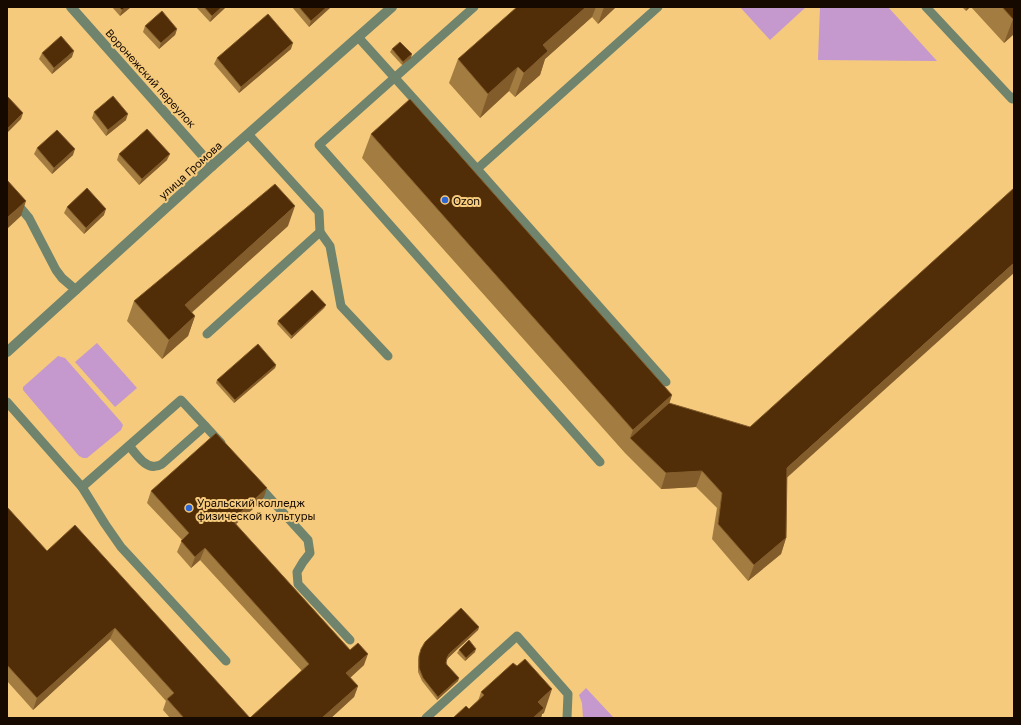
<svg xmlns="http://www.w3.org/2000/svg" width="1021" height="725" viewBox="0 0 1021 725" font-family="'Golos Text',sans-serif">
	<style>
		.green { fill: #c599cd }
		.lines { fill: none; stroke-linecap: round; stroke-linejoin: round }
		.service { stroke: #6f836d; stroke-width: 9 }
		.minor { stroke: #6f836d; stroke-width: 10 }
		.wall { fill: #a37c42 }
		.shaded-wall { fill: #825c2b }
		.building { fill: #512d08; stroke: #825c2b }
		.poi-dot { fill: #2e67d5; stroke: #f5ca7c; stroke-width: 1.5 }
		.labels { text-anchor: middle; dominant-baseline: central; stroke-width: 4; stroke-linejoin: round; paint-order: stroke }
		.street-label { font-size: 11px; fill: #150900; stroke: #f5ca7c }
		.poi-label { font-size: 11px; fill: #150900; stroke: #f5ca7c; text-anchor: start }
	</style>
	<rect width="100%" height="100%" fill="#f5ca7c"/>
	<g class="green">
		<path d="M740 7H806L770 40Z"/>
		<path d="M820 7H888L937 61 818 60Z"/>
		<path d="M97 343 137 388 115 407 75 362Z"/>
		<path d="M58 356 65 358 121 422 123 425 121 430 87 458H83L79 456 23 390V387Z"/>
		<path d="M586 688 614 718H583L582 703 579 695Z"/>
	</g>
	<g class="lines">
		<g class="service">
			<path d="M474 7 319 145 600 462"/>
			<path d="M926 7 1012 99 1014 97"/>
			<path d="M358 37 477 169 658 7"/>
			<path d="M477 169 666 382"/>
			<path d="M7 192 29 218 56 270 62 278 76 290"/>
			<path d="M320 232 330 246 341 306 388 356"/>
			<path d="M207 334 320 232 319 212 248 134"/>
			<path d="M7 402 82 487 181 400 221 443"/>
			<path d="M129 446C136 453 145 469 156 466 159 466 160 465 162 464L205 426"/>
			<path d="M257 484 308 540 310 553 303 562 297 572 298 584 350 640"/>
			<path d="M82 487 105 524 121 547 226 661"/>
			<path d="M426 718 517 636 568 694 567 718"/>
		</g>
		<g class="minor">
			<path d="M71 7 212 166"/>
			<path d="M7 352 212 166 392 7"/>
		</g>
	</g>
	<g class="wall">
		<path d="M112 7H131L120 16Z"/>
		<path d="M196 7H226L210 22Z"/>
		<path d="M292 7H331L309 27Z"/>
		<path d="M517 7H616L598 24 592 17 545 59 540 75 515 97 509 91 480 118 449 83 458 59Z"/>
		<path d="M962 7H970L966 11Z"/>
		<path d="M971 7H1014V34L1004 43Z"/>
		<path d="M145 26 177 29 175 35 159 49 143 32Z"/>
		<path d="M291 49 239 93 214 64 217 58Z"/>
		<path d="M392 49 411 58 402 65 390 52Z"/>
		<path d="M42 53 72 57 52 74 39 59Z"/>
		<path d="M94 112 126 120 106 136 92 118Z"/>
		<path d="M371 134 672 395 669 403 787 478 786 538 781 554 748 581 712 539 717 508 696 487 661 489 625 453 362 158Z"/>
		<path d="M37 148 73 155 52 174 34 154Z"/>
		<path d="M119 154 167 160 139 185 117 160Z"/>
		<path d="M67 207 104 215 84 234 64 213Z"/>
		<path d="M288 226 191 312 195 316 188 336 162 359 127 321 134 301Z"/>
		<path d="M326 305 324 308 291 339 277 324 278 321Z"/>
		<path d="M276 365 275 368 234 403 216 383 217 380Z"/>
		<path d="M151 491 263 500 236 524 364 665 350 678 358 686 354 697 331 718H170L163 710 166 701 110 639 33 710 7 681V507L47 551 250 718 302 671 200 560 191 568 177 552 182 540 147 503Z"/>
		<path d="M479 627 478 630 448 658 447 660 446 663 447 665 459 678 458 681 437 700 422 681 418 672V659L421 649Z"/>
		<path d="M459 650 475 652 465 661 457 653Z"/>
		<path d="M481 692 544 713 542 714 541 718H453L469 709 478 701Z"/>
	</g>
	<g class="shaded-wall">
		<path d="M126 7H131L120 16 122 10Z"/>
		<path d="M222 7H226L210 22 212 16Z"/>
		<path d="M327 7H331L309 27 311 21Z"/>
		<path d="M586 7H596L592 17 545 59 540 75 515 97 524 73 543 45Z"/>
		<path d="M604 7H616L598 24Z"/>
		<path d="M967 7H970L966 11Z"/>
		<path d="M1014 18V34L1004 43 1013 19Z"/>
		<path d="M177 29 175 35 159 49 161 43Z"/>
		<path d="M293 43 291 49 239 93 241 87Z"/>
		<path d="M74 51 72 57 52 74 54 68Z"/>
		<path d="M412 54 411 58 402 65 403 62Z"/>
		<path d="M518 67 509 91 480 118 488 94Z"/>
		<path d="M23 113 21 119 7 133V129Z"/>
		<path d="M128 114 126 120 106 136 108 130Z"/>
		<path d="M75 149 73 155 52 174 54 168Z"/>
		<path d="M170 154 167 160 139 185 142 179Z"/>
		<path d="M26 201 21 216 7 229V218Z"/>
		<path d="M295 206 288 226 178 325 185 305Z"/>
		<path d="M106 209 104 215 84 234 86 228Z"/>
		<path d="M1014 263V273L781 483 787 468Z"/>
		<path d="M326 305 324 308 291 339 292 336Z"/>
		<path d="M195 316 188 336 162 359 169 340Z"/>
		<path d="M276 365 275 368 234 403 235 400Z"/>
		<path d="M672 395 664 419 630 438 633 430Z"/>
		<path d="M702 471 696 487 661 489 666 473Z"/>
		<path d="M267 488 263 500 228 531 232 520Z"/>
		<path d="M786 538 781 554 748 581 754 565Z"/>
		<path d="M205 548 200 560 191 568 195 557Z"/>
		<path d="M479 627 478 630 448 658 446 661 449 654Z"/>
		<path d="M115 628 110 639 33 710 37 698Z"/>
		<path d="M476 649 475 652 465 661 466 658Z"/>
		<path d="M368 654 364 665 342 685 346 673Z"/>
		<path d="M459 678 458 681 437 700 438 697Z"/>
		<path d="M358 686 354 697 331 718H322Z"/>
		<path d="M552 689 544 713 542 714 541 718H532L538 702Z"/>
	</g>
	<g class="building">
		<path d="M119 7H126L122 10Z"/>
		<path d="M204 7H222L212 16Z"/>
		<path d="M299 7H327L311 21Z"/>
		<path d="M517 7H586L543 45 548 51 524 73 518 67 488 94 458 59Z"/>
		<path d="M1002 7H1014V18L1013 19Z"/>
		<path d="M162 11 177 29 161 43 145 26Z"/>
		<path d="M268 14 293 43 241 87 217 58Z"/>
		<path d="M61 36 74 51 54 68 42 53Z"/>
		<path d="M400 42 412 54 403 62 392 49Z"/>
		<path d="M113 96 128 114 108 130 94 112Z"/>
		<path d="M8 97 23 113 7 129V98Z"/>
		<path d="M410 99 672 395 633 430 371 134Z"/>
		<path d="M147 129 170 154 142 179 119 154Z"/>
		<path d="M57 130 75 149 54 168 37 148Z"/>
		<path d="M7 180 26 201 7 218Z"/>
		<path d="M275 184 295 206 185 305 195 316 169 340 134 301Z"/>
		<path d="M87 188 106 209 86 228 67 207Z"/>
		<path d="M1014 188V263L787 468 786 538 754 565 718 524 722 493 702 471 666 473 630 438 669 403 750 427Z"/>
		<path d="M312 290 326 305 292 336 278 321Z"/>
		<path d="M258 344 276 365 235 400 217 380Z"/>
		<path d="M216 433 267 488 232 520 350 650 358 643 368 654 346 673 358 686 322 718H184L167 699 174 693 115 628 37 698 7 665V507L47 551 75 525 250 718 309 664 205 548 195 557 181 541 189 533 151 491Z"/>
		<path d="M461 608 479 627 449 654 447 658 446 663 447 665 459 678 438 697 423 678 419 668V656L421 649 425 642Z"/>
		<path d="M469 640 476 649 466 658 459 650Z"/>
		<path d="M525 659 552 689 538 702 544 708 533 718H453L466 706 469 709 484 695 481 692 513 663 517 666Z"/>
	</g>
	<g class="poi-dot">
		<circle cx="445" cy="200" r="4"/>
		<circle cx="189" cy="508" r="4"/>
	</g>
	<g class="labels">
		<g class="street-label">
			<text transform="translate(151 78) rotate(48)">Воронежский переулок</text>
			<text transform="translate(190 170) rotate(-42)">улица Громова</text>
		</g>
		<g class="poi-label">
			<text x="453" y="200">Ozon</text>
			<text x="197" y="502">Уральский колледж<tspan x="197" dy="13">физической культуры</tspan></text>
		</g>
	</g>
	<rect width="1021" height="725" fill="none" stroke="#150900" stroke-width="16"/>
</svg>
